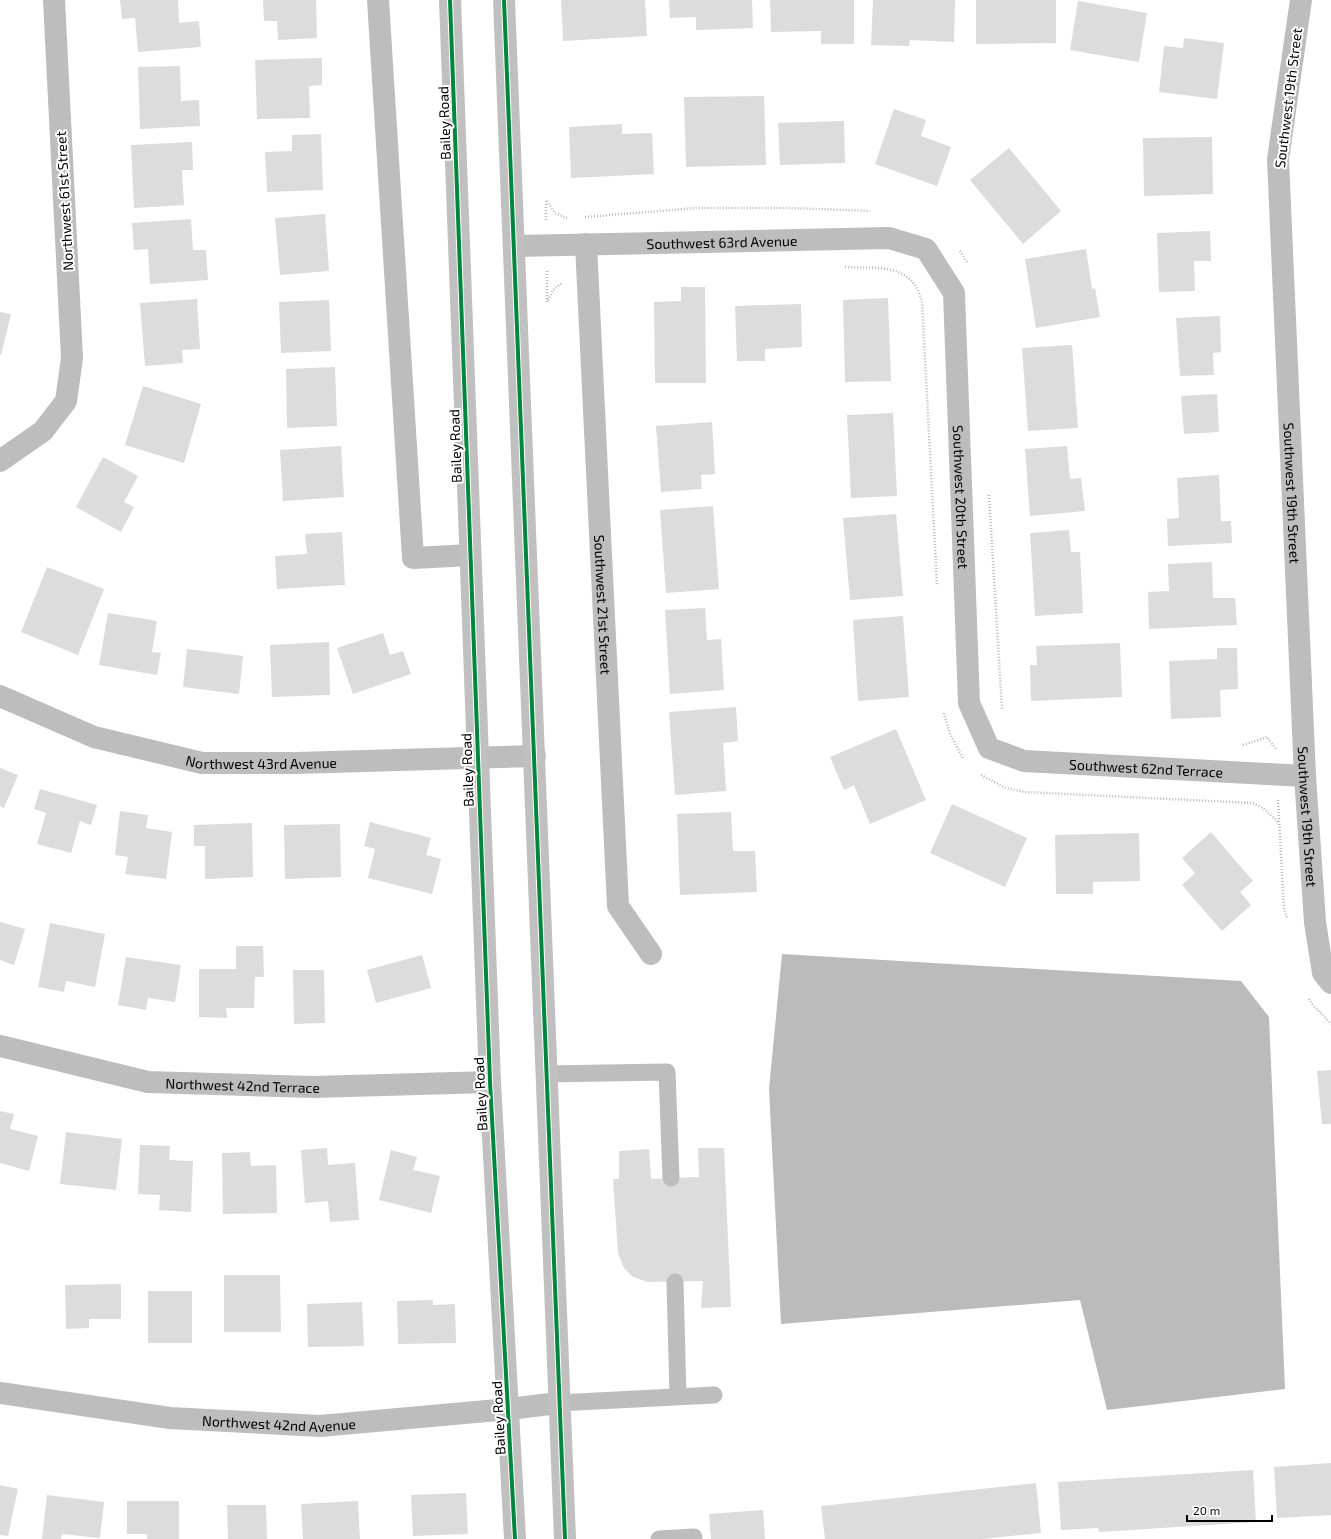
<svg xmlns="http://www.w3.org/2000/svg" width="1331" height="1539" viewBox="0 0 1331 1539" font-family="'Exo 2',sans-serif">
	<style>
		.water { fill: #bbb }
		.building { fill: #dcdcdc }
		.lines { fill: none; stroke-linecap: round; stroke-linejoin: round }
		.path { stroke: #b8b8b8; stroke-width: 2.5; stroke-dasharray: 1 2; stroke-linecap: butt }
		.lane { stroke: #bdbdbd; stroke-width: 17 }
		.street { stroke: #bdbdbd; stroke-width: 22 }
		.secondary { stroke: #c0c0c0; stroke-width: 22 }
		.cycleway-casing { stroke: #fff; stroke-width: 6 }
		.cycleway { stroke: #00873e; stroke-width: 4 }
		.labels { text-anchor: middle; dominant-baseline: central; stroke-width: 4; stroke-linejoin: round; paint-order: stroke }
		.street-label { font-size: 14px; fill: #000; stroke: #fff }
	</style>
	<rect width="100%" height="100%" fill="#fff"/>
	<path class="water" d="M782 954 1241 981 1269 1017 1285 1389 1107 1410 1080 1300 781 1324 769 1089Z"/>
	<g class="building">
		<path d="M120 0H178L179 23 199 21 201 47 138 52 135 18 122 19Z"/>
		<path d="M263 0H316L317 38 278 40 277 21H264Z"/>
		<path d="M561 0H645L647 36 563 41Z"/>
		<path d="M669 0H752L753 28 696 30V17L670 18Z"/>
		<path d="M770 0H854V44H821V31L771 32Z"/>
		<path d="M873 0H955L954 42 910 40 909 46 871 45Z"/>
		<path d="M976 0H1056V43L976 44Z"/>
		<path d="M1078 1 1147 13 1139 62 1070 50Z"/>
		<path d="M1184 38 1224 43 1217 99 1159 92 1164 46 1183 48Z"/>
		<path d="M322 58V85L309 86 310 118 257 119 255 60Z"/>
		<path d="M180 66 181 101 199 100 200 126 140 129 138 67Z"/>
		<path d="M764 96 766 165 686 167 684 97Z"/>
		<path d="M894 109 926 120 921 136 951 147 937 186 875 164Z"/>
		<path d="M844 121 845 163 780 165 778 123Z"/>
		<path d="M622 124V134L652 133 654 174 571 178 569 127Z"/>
		<path d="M321 134 323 190 267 192 265 152 292 151V135Z"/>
		<path d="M1212 137 1213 194 1144 196 1143 138Z"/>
		<path d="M192 142 193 170H182L184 205 134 208 131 145Z"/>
		<path d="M1009 148 1061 211 1023 244 970 180Z"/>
		<path d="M325 214 329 271 280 275 275 218Z"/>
		<path d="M191 219 193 250H206L208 280 150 284 148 249 134 250 132 223Z"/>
		<path d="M1210 231 1211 261H1194L1195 291 1159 292 1157 233Z"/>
		<path d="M1086 249 1092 289 1095 288 1100 317 1036 328 1025 259Z"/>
		<path d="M681 287H705L706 383H655L654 302 681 301Z"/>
		<path d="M888 298 891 381 845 382 843 300Z"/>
		<path d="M197 299 200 349 182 350 183 363 145 366 140 303Z"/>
		<path d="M329 300 331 351 281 353 279 302Z"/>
		<path d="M801 304 802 347 765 349V361H737L735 306Z"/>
		<path d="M0 312 11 314 1 355H0Z"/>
		<path d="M1220 316 1221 352 1213 353 1214 375 1180 376 1176 318Z"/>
		<path d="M1072 345 1078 428 1028 431 1022 348Z"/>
		<path d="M335 367 337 426 287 428 286 369Z"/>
		<path d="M143 386 201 404 184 463 125 445Z"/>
		<path d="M1217 394 1219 432 1184 434 1181 396Z"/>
		<path d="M893 413 897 496 851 498 847 415Z"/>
		<path d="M712 422 715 474 701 475 702 489 661 492 656 426Z"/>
		<path d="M341 446 344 497 283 501 280 450Z"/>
		<path d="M1067 446 1070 479 1081 478 1085 511 1030 516 1025 449Z"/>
		<path d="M103 457 138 476 124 502 134 507 121 532 76 507Z"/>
		<path d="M1219 475 1221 521H1231L1232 543 1168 546 1167 519 1179 518 1177 478Z"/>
		<path d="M713 506 719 589 666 593 660 510Z"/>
		<path d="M896 514 903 596 850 600 843 518Z"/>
		<path d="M1069 530 1071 552H1080L1083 613 1035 616 1030 533Z"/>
		<path d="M342 532 345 585 277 589 275 556 307 554 305 534Z"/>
		<path d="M1212 562 1213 598H1235L1237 625 1149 629 1148 592 1169 591 1168 564Z"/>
		<path d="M47 567 104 589 78 655 21 632Z"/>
		<path d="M705 608 707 640 721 639 724 690 670 694 665 610Z"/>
		<path d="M108 613 157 621 152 652 161 653 157 675 99 665Z"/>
		<path d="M903 616 909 697 858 701 853 620Z"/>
		<path d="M383 633 390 655 403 651 411 674 353 694 337 648Z"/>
		<path d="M329 642 330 695 272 697 270 645Z"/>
		<path d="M1120 643 1122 697 1031 701 1030 665H1037L1036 646Z"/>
		<path d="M1217 648H1237L1238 689 1220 690 1221 717 1171 719 1169 661 1217 659Z"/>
		<path d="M187 649 243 656 239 694 183 687Z"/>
		<path d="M736 707 738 741 723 743 726 791 675 795 669 712Z"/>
		<path d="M896 729 926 800 870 824 854 785 844 790 830 757Z"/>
		<path d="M0 768 18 775 4 808 0 806Z"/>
		<path d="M40 789 97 805 91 825 80 821 71 853 37 844 46 813 34 809Z"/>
		<path d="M952 804 1027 838 1005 887 930 853Z"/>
		<path d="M120 811 148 815 146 828 172 832 166 879 125 874 128 857 115 855Z"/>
		<path d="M731 812 733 851H755L757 892 680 895 677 814Z"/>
		<path d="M370 822 431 838 426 855 441 859 432 894 368 878 375 849 364 846Z"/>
		<path d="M252 823 253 877 205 879V846H194V825Z"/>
		<path d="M340 824 341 877 285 879 284 825Z"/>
		<path d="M1211 832 1253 881 1240 892 1251 905 1222 931 1182 885 1195 873 1182 858Z"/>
		<path d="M1139 833 1140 881 1093 882V894H1056L1055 835Z"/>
		<path d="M0 922 25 929 14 965 0 960Z"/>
		<path d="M50 923 105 934 95 987 66 981 64 992 38 987Z"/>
		<path d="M236 946H263L264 977H255L254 1008H226L227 1018 199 1017V969H236Z"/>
		<path d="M422 955 431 988 376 1003 367 970Z"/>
		<path d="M126 957 181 965 175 1002 148 998 146 1010 118 1005Z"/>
		<path d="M293 970H324L325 1023 294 1024Z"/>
		<path d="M1331 1070V1124H1322L1317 1071Z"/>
		<path d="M0 1111 14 1114 10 1129 38 1136 29 1171 0 1163Z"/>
		<path d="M66 1132 122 1139 116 1190 60 1184Z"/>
		<path d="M140 1145 170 1146 169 1160 193 1161 191 1212 159 1210 160 1195 138 1194Z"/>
		<path d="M327 1148 328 1165 355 1163 359 1220 330 1222 328 1201 305 1203 301 1150Z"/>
		<path d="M698 1148H724L731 1307 701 1308 703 1281 648 1282 633 1277 624 1268 618 1253 613 1179H619V1151L649 1149 651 1179 699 1177Z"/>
		<path d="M391 1150 417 1157 413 1170 440 1176 431 1213 379 1200Z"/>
		<path d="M250 1152 251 1166 276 1165 277 1213 223 1214 222 1153Z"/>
		<path d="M224 1275H280L281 1332H224Z"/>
		<path d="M121 1284V1319H89V1328L66 1329 65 1285Z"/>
		<rect x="148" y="1291" width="44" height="52"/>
		<path d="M433 1300V1305L455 1304 456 1343 398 1344 397 1301Z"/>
		<path d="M362 1302 364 1346 308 1347 307 1304Z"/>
		<path d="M1331 1463V1515L1277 1518 1274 1467Z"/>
		<path d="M1253 1470 1256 1522 1099 1532 1098 1528 1061 1530 1058 1482Z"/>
		<path d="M1036 1483 1041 1533 982 1539H825L821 1506Z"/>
		<path d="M0 1485 18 1489 8 1536 0 1535Z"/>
		<path d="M466 1493 468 1534 413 1536 411 1495Z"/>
		<path d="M47 1495 104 1502 100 1538 62 1534 61 1539H42Z"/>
		<path d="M127 1501H179V1539H147V1534H127Z"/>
		<path d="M358 1501 360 1539H303L301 1504Z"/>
		<path d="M227 1505H266L267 1539H228Z"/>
		<path d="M763 1510 765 1539H711L709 1514Z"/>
	</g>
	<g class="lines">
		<g class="path">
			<path d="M585 217 697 208H790L870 211"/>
			<path d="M546 220V200L555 213 567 218"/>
			<path d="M960 251 967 262"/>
			<path d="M845 267C879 269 912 262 922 302L937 585"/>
			<path d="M547 271V302L553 290 562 283"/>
			<path d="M989 495 1002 709"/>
			<path d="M944 713 950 734 963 758"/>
			<path d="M1243 745 1267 737 1276 749"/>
			<path d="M981 775 1006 788 1025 792 1252 803 1263 808 1279 823"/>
			<path d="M1278 800 1284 909 1287 918"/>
			<path d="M1309 999 1312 1004 1331 1024"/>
		</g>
		<g class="lane">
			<path d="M545 1074 667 1072 671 1178"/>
			<path d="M675 1282 678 1396"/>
			<path d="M558 1403 714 1395"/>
			<path d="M659 1539 694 1537"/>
		</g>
		<g class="street">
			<path d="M378 0 413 558 470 555"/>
			<path id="s1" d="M1301 0 1278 159 1305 776 1315 922 1323 973 1331 983"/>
			<path id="s2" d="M586 244 618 906 651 954"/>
			<path id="s3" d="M516 246 889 238 926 249 954 293 969 703 989 748 1024 761 1305 776"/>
			<path d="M0 461 43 431 66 401 72 358 54 0"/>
			<path id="s4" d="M0 696 94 737 202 763H296L535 756"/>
			<path id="s5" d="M0 1046 148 1082 313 1087 490 1082"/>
			<path id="s6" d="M0 1393 170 1418 320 1426 509 1409 558 1403"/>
		</g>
		<g class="secondary">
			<path d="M450 0 490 1082 515 1539"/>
			<path d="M504 0C529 513 540 1026 565 1539"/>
		</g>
		<g class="cycleway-casing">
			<g id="cycleway">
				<path d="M450 0 490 1082 515 1539"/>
				<path d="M504 0C529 513 540 1026 565 1539"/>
			</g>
		</g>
		<use href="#cycleway" class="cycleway"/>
	</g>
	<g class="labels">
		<g class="street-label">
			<text transform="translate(1288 98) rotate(-83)">Southwest 19th Street</text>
			<text transform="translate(444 123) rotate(-92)">Bailey Road</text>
			<text transform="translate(64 201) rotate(-93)">Northwest 61st Street</text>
			<text stroke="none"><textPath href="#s3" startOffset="206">Southwest 63rd Avenue</textPath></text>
			<text transform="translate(455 446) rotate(-92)">Bailey Road</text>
			<text stroke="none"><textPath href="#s1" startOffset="495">Southwest 19th Street</textPath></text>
			<text stroke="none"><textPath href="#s3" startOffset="668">Southwest 20th Street</textPath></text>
			<text stroke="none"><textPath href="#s2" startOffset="361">Southwest 21st Street</textPath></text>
			<text stroke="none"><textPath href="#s4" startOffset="273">Northwest 43rd Avenue</textPath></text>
			<text stroke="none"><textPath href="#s3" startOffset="1083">Southwest 62nd Terrace</textPath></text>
			<text transform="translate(467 770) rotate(-92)">Bailey Road</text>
			<text stroke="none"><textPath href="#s1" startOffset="819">Southwest 19th Street</textPath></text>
			<text stroke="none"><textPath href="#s5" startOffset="247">Northwest 42nd Terrace</textPath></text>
			<text transform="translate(480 1094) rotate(-93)">Bailey Road</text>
			<text transform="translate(498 1418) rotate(-93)">Bailey Road</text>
			<text stroke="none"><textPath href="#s6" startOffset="281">Northwest 42nd Avenue</textPath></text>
		</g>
	</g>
	<path d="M1187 1515v6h85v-6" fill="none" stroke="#000000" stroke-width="2"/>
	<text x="1193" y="1515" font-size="12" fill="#000000" stroke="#ffffff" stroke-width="3" paint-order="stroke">20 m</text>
</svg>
